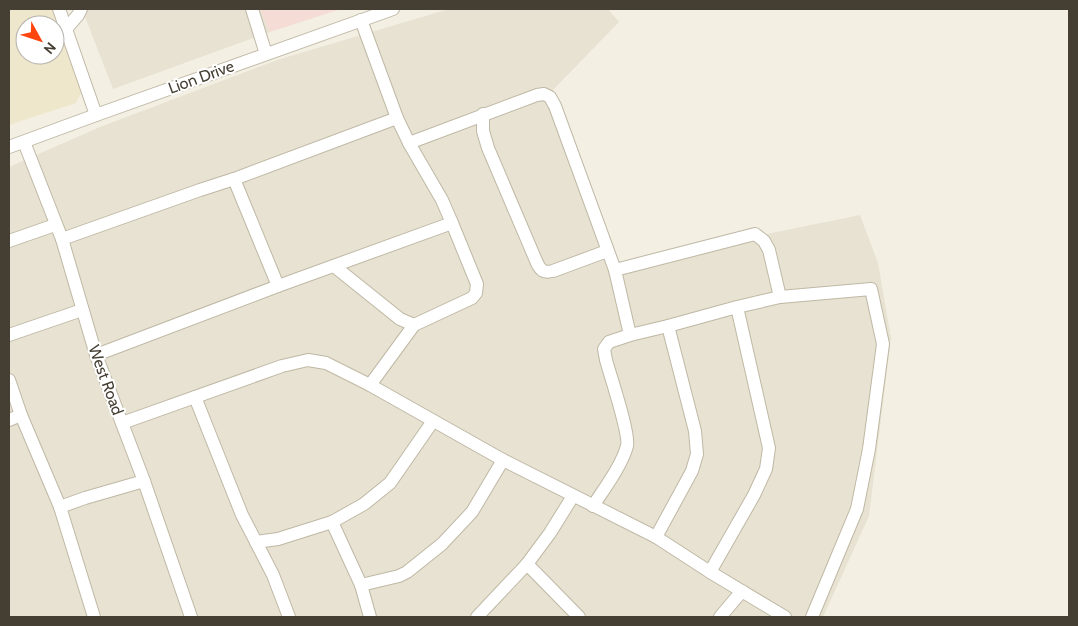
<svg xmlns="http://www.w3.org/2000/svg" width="1078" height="626" viewBox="0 0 1078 626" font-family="Cabin,sans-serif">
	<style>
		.residential { fill: #e7e2d1 }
		.education { fill: #eee7cb; fill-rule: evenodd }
		.medical { fill: #f5dcd5 }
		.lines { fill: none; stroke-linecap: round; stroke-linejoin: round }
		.minor-casing { stroke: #bfb8a5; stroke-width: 14 }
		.minor { stroke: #fff; stroke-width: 12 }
		.labels { text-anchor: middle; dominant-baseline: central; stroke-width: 4; stroke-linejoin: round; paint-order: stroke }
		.street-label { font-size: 16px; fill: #453f33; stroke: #fff }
	</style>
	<rect width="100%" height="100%" fill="#f3efe3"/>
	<g class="residential">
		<path d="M82 9H260L270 32 113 89Z"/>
		<path d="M449 9H608L619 22 553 90 609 266 860 215 878 263 891 338 869 516 823 617H9V167L100 127 277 60Z"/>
	</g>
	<path class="education" d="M9 9H53L81 93 76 103 9 125ZM25 25H55V55H25Z"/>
	<path class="medical" d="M260 9H341L270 32Z"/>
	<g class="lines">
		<g class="minor-casing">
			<g id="minor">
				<path d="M59 9 96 115"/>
				<path d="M252 9 266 54"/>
				<path d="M361 20 397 118 409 143 442 200 452 223"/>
				<path d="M66 29 78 15 81 9"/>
				<path d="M483 114V131L488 148 537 263C541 271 544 273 553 271L607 251"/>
				<path d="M24 142 62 239 96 355 144 481 191 617"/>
				<path d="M409 143 537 95 544 94 550 97 555 106 615 270 630 335"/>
				<path d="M9 147 96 115 393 9"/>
				<path d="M234 179 397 118"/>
				<path d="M62 239 200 190 234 179 278 286"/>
				<path d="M9 241 55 225"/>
				<path d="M334 266 400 319 414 325"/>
				<path d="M615 270 755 234 764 241 769 250 780 297"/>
				<path d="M9 335 82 310"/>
				<path d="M96 355 278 286 452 223 477 284 476 293 472 298 414 325 370 385"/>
				<path d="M9 380 21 415 60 507 85 498 144 481"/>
				<path d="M195 397 242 515 256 542 278 539 332 522 364 504 390 483 433 421"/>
				<path d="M9 420 21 415"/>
				<path d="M122 423 282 366 308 360 326 363 370 385 503 460 656 537 710 572 785 617"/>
				<path d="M593 506C604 489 622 465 627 446 630 434 610 375 606 360L604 349 609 342 630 335 668 326 737 307 780 297 871 289 883 344 869 449 857 509 812 617"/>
				<path d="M60 507 94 617"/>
				<path d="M332 522 361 585 370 617"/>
				<path d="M656 537 692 471 697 454 695 431 668 326"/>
				<path d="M256 542 273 575 289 617"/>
				<path d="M527 564 579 617"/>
				<path d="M710 572 754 495 766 469 769 448 737 307"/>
				<path d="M361 585 399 576 407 572 442 544 472 512 503 460"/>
				<path d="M477 617 527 564 550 533 573 496"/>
				<path d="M720 617 742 591"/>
			</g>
		</g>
		<use href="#minor" class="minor"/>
	</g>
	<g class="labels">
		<g class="street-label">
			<text transform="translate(201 77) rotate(-20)">Lion Drive</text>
			<text transform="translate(106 380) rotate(70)">West Road</text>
		</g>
	</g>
	<rect width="1078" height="626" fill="none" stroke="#453f33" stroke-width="20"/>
	<g transform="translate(40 40) rotate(130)"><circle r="24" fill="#ffffff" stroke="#b5b2ad"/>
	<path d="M0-4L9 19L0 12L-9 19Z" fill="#ff450e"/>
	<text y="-8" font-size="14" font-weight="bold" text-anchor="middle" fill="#453f33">N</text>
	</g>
</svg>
